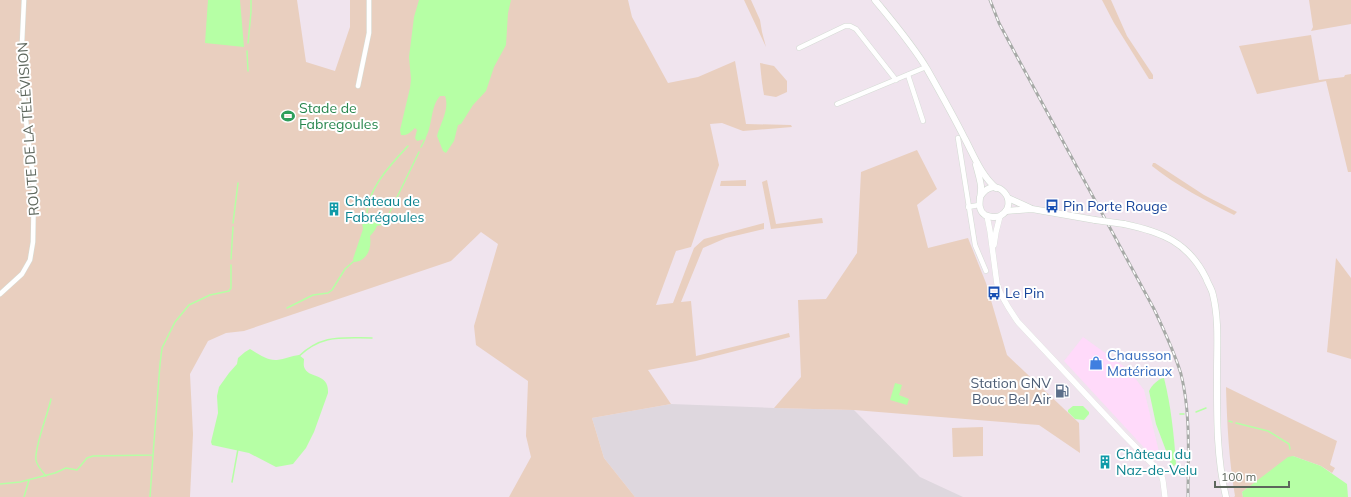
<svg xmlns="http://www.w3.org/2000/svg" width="1351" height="497" viewBox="0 0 1351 497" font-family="Mulish,sans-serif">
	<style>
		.commercial { fill: #ffdafa }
		.industrial { fill: #ded7de }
		.green { fill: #e9cfbf }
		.water { fill: #b6ffa5 }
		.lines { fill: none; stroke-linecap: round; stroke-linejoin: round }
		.stream { stroke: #b6ffa5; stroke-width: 1.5 }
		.minor-casing { stroke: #d5dcd5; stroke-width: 5.5 }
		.tertiary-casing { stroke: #d5dcd5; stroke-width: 6 }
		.secondary-casing { stroke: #cfd8cf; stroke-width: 7 }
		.minor { stroke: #fff; stroke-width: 4.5 }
		.tertiary { stroke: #fff; stroke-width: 5.5 }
		.secondary { stroke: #fff; stroke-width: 6 }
		.rail-casing { stroke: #a7aaa7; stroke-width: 3 }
		.rail { stroke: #fff; stroke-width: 1.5; stroke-dasharray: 4.5; stroke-linecap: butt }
		.secondary-bridge-casing { stroke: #cfd8cf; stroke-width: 7; stroke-linecap: butt }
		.secondary-bridge { stroke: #fff; stroke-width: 6 }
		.labels { text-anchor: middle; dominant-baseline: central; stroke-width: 4; stroke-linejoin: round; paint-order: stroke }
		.leisure-label { font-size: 14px; fill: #27864d; stroke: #fff; text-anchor: start }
		.street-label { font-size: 14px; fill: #5d665c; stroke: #fff }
		.culture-label { font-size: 14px; fill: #0d838f; stroke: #fff; text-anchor: start }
		.transit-label { font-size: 14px; fill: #164399; stroke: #fff; text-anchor: start }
		.shop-label { font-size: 14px; fill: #366cbe; stroke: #fff; text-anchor: start }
		.service-label { font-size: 14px; fill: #4e5e75; stroke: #fff; text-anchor: end }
	</style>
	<rect width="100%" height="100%" fill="#f0e4ee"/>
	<path class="commercial" d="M1083 337 1129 370 1144 390 1159 452 1149 453 1064 361Z"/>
	<path class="industrial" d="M671 404 774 408 854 410 920 477 963 497H635L604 458 592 418Z"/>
	<g class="green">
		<path d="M0 0H297L306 62 335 71 350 27V0H628L632 17 668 83 698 77 735 61 746 124 791 125 792 127 743 131 722 123 710 124 719 165 691 247 676 251 656 305 673 303 694 248 704 239 764 223V229L726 238 703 248 681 302 691 301 696 356 789 333 790 337 696 361 648 370 671 404 592 418 604 458 635 497H509L531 457 526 436 528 381 476 345 474 326 498 244 481 232 451 261 244 331 226 333 208 341 190 374 193 434 190 497H0Z"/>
		<path d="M744 0H751L760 20 762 32 766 47Z"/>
		<path d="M1102 0H1111L1127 36 1153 75V79H1149L1114 23Z"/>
		<path d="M1309 0H1351V24L1311 31 1313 27Z"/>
		<path d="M1311 35 1319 80 1344 77 1345 75 1351 74V172H1348L1326 81 1257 94 1239 46Z"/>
		<path d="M760 63 774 66 787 81V92L776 97 764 95C762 84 761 74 760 63Z"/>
		<path d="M917 150 937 189 917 205 928 248 968 238 986 283 1007 355 1079 423 1080 453 1039 425 854 410 774 408 801 377 798 300 826 299 857 253 861 172Z"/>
		<path d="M1153 163H1155L1204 195 1237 212 1234 215C1206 201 1177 186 1152 166Z"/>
		<path d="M746 180V186H720L721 181Z"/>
		<path d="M767 180 776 224 822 218 823 223 771 229 762 182Z"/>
		<path d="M1336 258 1351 278V359L1327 352Z"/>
		<path d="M1226 387 1337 441 1330 465 1335 468 1332 473 1321 466 1293 456 1242 492 1243 497H1234L1235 496C1229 460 1227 424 1226 387Z"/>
		<path d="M983 427V456L953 457 952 428Z"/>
	</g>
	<g class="water">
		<path d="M208 0H240L244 47 205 43Z"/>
		<path d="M419 0H511L508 13 506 45 494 67 486 91 473 105 461 124 458 125 454 141 446 153 443 151 437 136C440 124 450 109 445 96H440C430 107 433 126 425 139L417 141 415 138 417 130 415 128C410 132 408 136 401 135L400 130 410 88 411 79 409 57 414 17Z"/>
		<path d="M367 215 374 217 378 221C377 228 374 232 370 236 372 249 367 261 354 262L353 259 363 229 362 223 364 218Z"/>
		<path d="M250 349C258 354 268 361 277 360 285 359 291 356 299 355L304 359C304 362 303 366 305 369 311 379 329 373 328 393L314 432 306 448 293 464 276 467 249 453 212 445 211 442 218 413 217 396 219 387 229 373 237 364 238 358 245 352Z"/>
		<path d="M1164 378C1171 406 1174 435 1176 464L1174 466 1171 464 1156 424 1149 391C1152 385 1158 379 1164 378Z"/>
		<path d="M895 383 902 385 899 395 909 399 907 405 890 400Z"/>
		<path d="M1073 406H1083L1089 412V414L1084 420 1075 419 1068 412V410Z"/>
		<path d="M1293 456 1321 466 1347 484 1348 497H1243L1242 492 1288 457Z"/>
	</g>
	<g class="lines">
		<g class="stream">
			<path d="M248 43 251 12V0"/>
			<path d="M247 51 248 71"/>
			<path d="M421 147 425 139"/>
			<path d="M367 217C366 190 391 164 408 146"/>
			<path d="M233 223 238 183"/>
			<path d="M377 225 384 224 419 152"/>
			<path d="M231 259 233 227"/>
			<path d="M287 308 313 295 328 293 332 290 345 269 354 261"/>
			<path d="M298 357C322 334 341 338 372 338"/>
			<path d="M1196 412 1206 408"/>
			<path d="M1180 414H1184"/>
			<path d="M1229 421 1232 422"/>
			<path d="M1236 423 1268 431 1289 444 1290 449"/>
			<path d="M46 476C42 471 37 466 36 460 34 448 48 414 51 399"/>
			<path d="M232 482 238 449"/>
			<path d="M0 484 20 482 55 473 66 468 77 470 87 458 93 456 153 455 160 364 162 348 175 322 189 305 210 295 229 291 231 288V265"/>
			<path d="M24 497 29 480"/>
			<path d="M150 497 153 455"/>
		</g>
		<g class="minor-casing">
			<g id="minor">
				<path d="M799 48 845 26H850L856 29 896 80"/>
				<path d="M908 75 923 121"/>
				<path d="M358 86 369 33V0"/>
				<path d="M837 104 926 67"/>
				<path d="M958 138 975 245 986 271"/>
				<path d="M968 207 979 205"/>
				<path d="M0 294 22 274 30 260 33 242 34 185 25 113 22 71V43L24 0"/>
			</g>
		</g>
		<g class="tertiary-casing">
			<g id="tertiary">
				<path d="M987 216 990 231 997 284C1001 298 1010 310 1018 322L1122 433 1161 473 1163 481 1165 497"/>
				<path d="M994 245 996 232 1000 216"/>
			</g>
		</g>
		<g class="secondary-casing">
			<g id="secondary">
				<path d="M875 0C893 22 912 44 927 69 940 92 953 115 965 139 974 156 981 175 996 188"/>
				<path d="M976 165C978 172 980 179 981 186 982 196 975 208 985 215 989 217 996 218 1000 216 1022 204 996 171 980 197"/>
				<path d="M1008 198 1030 208"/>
				<path d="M1006 211 1032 209 1095 220"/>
				<path d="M1124 224C1162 232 1188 242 1206 278 1208 284 1212 289 1213 295 1219 319 1217 346 1217 370 1217 412 1216 456 1226 497"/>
			</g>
		</g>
		<use href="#minor" class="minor"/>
		<use href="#tertiary" class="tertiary"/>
		<use href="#secondary" class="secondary"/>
		<g class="rail-casing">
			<path id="rail" d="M990 0 999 23 1015 53 1154 309C1164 330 1174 351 1181 374 1191 414 1188 456 1188 497"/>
		</g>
		<use href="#rail" class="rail"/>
		<g class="secondary-bridge-casing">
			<path id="secondary-bridge" d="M1095 220 1124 224"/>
		</g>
		<use href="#secondary-bridge" class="secondary-bridge"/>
	</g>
	<defs>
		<g id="stadium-bare" transform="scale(1.08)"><path d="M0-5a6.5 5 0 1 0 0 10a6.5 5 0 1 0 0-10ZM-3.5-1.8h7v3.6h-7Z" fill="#2e9e5b" stroke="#fff" stroke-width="2.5" paint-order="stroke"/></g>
		<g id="bus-bare" transform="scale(1.08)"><path d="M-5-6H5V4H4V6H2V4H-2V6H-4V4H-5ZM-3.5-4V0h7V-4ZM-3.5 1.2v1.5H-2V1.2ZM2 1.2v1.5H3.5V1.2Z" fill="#1a4fb4" stroke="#fff" stroke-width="2.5" paint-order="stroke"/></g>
		<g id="building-bare" transform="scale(1.08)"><path d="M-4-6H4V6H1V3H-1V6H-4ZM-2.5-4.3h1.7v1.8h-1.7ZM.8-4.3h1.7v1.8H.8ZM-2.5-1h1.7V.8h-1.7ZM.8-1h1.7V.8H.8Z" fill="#0f9aa8" stroke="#fff" stroke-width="2.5" paint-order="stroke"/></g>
		<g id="shop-bare" transform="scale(1.08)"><path d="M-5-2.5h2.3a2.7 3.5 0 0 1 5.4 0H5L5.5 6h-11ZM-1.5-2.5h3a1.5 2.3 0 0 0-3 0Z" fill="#3f7fe0" stroke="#fff" stroke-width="2.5" paint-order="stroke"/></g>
		<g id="fuel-bare" transform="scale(1.08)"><path d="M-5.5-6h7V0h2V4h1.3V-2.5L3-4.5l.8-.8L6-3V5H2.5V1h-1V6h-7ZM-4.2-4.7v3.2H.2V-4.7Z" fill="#5c6f8a" stroke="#fff" stroke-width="2.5" paint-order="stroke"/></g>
	</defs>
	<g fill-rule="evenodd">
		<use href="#stadium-bare" x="288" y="116"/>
		<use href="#bus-bare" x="1052" y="206"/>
		<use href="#building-bare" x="334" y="209"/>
		<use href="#bus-bare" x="994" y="293"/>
		<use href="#shop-bare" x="1096" y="363"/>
		<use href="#fuel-bare" x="1062" y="391"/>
		<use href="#building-bare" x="1105" y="462"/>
	</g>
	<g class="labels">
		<g class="leisure-label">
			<text x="299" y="108">Stade de<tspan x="299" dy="16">Fabregoules</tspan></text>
		</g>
		<g class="street-label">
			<text transform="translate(28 129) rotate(-94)">ROUTE DE LA TÉLÉVISION</text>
		</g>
		<g class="culture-label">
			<text x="345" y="201">Château de<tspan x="345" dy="16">Fabrégoules</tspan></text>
			<text x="1116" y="454">Château du<tspan x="1116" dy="16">Naz-de-Velu</tspan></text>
		</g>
		<g class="transit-label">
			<text x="1063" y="206">Pin Porte Rouge</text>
			<text x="1005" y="293">Le Pin</text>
		</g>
		<g class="shop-label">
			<text x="1107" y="355">Chausson<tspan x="1107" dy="16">Matériaux</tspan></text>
		</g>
		<g class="service-label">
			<text x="1051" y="383">Station GNV<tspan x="1051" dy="16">Bouc Bel Air</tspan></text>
		</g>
	</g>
	<path d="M1215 481v6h74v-6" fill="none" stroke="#5d665c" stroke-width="2"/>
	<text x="1221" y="481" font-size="12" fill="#5d665c" stroke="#ffffff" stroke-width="3" paint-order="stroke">100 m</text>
</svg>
